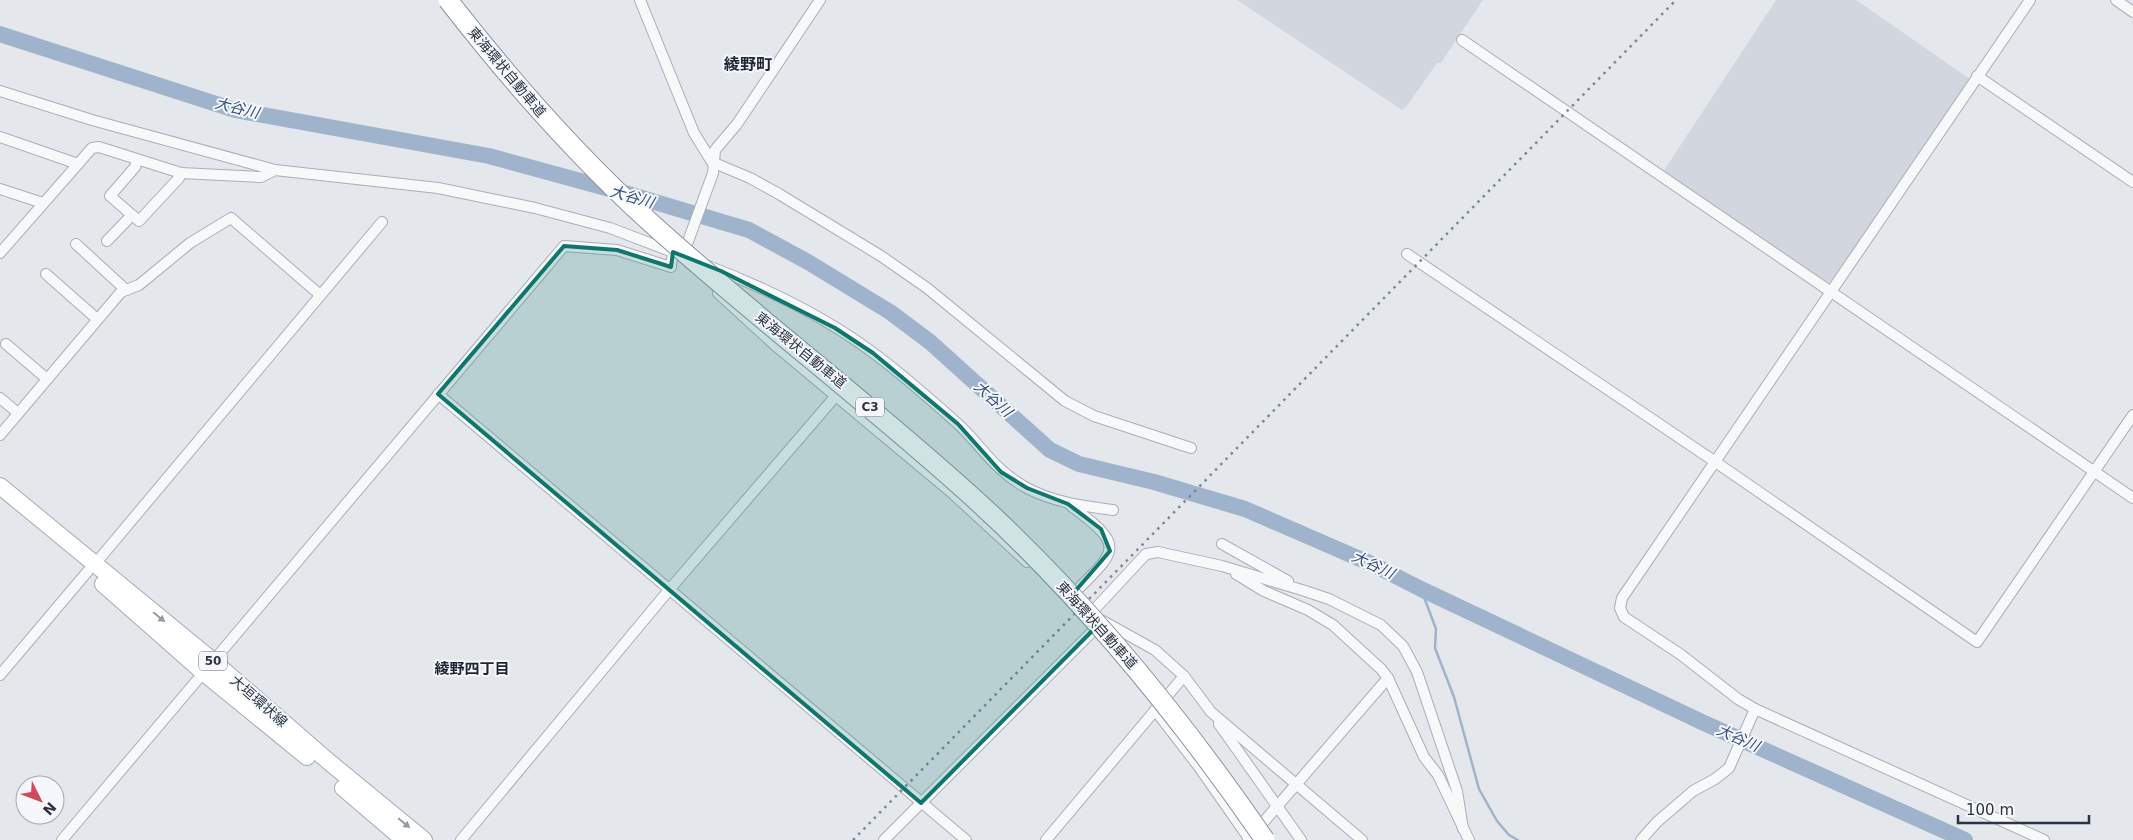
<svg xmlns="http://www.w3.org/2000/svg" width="2133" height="840" viewBox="0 0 2133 840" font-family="'DejaVu Sans','Noto Sans JP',sans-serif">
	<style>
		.built { fill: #d2d6de }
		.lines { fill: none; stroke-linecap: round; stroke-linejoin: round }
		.stream { stroke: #9fb4cc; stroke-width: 2.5 }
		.river { stroke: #9fb4cc; stroke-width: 16 }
		.minor-casing { stroke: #a9aeb7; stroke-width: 12 }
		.primary-casing { stroke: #a3abb8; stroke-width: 18 }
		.minor { stroke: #f7f8fa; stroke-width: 10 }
		.primary { stroke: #fff; stroke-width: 16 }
		.rail { stroke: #7d8696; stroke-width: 2.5; stroke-dasharray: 2.5 5; stroke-linecap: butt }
		.motorway-bridge-casing { stroke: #8b94a3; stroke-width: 21; stroke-linecap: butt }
		.motorway-bridge { stroke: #fff; stroke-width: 19 }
		.oneway { fill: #959aa2 }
		.marked { fill: #0f766e; fill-opacity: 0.2; stroke: #0f766e; stroke-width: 4; stroke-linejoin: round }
		.labels { text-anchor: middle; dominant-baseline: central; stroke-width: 4; stroke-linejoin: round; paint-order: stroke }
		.shield { fill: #f4f6f9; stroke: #676e7b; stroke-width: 1 }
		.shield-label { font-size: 12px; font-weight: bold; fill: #2b3445 }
		.street-label { font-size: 14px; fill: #2b3445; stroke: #f4f6f9 }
		.water-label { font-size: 15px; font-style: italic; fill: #34527a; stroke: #f4f6f9 }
		.neighbourhood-label { font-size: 15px; font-weight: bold; fill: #1d2536; stroke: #f4f6f9 }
		.quarter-label { font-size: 16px; font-weight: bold; fill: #1d2536; stroke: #f4f6f9 }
	</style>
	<rect width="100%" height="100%" fill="#e4e7ec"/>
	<g class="built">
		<path d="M1237 0H1483L1441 63H1437L1406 107 1402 110Z"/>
		<path d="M1776 0H1856L1970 79 1834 279 1829 282 1824 281 1663 172Z"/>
	</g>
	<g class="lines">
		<path class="stream" d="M1421 589 1436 629 1435 648 1454 697 1479 789 1497 821 1509 835 1518 840"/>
		<path class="river" d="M0 34 235 110 489 156 628 194 749 230 808 262 890 312 930 342 1050 450 1079 464 1154 482 1245 509 1374 565 1421 589 1704 723 1965 840"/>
		<g class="minor-casing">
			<g id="minor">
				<path d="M640 0 694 133 712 162 750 178 779 194 881 256 927 288 1065 401 1094 416 1191 448"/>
				<path d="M2030 0 1622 598 1620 608 1624 617 1680 654 1738 699 1755 709 2044 840"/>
				<path d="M2116 0 2133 12"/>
				<path d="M1462 40 2133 498"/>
				<path d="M1977 76 2133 182"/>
				<path d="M0 91 92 120 275 170 438 188 535 208 610 228 678 254"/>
				<path d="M0 137 78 164"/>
				<path d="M137 160 135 167 110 196 139 221 179 178 181 173"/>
				<path d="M0 189 43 203"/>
				<path d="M107 241 132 215"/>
				<path d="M76 244 126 290"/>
				<path d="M0 253 92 148 99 147 181 173 261 177 275 170"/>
				<path d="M1407 254 1714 461 1977 642 2133 415"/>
				<path d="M683 255 713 173 715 150 737 124 820 0"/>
				<path d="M708 266C763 287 825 317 872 352 901 373 930 399 957 423 982 446 993 469 1025 487 1052 502 1083 506 1113 510"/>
				<path d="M46 274 97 319"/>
				<path d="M718 293 777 347 952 493 1027 562"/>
				<path d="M6 344 47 379"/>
				<path d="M438 394 966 840"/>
				<path d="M0 398 18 413"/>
				<path d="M0 435 121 292 139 285 190 243 231 218 319 294"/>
				<path d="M1071 506C1127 547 1117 550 1072 595L1075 598"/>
				<path d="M1222 544 1288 581"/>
				<path d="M95 564 382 222"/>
				<path d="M1236 574 1264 591 1308 610 1333 625 1381 669 1388 678 1424 757 1438 775 1469 840"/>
				<path d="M1093 611 1146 554 1158 552 1222 566 1302 590 1329 599 1381 625 1403 646 1417 672 1457 791 1463 829"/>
				<path d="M0 675 88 571"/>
				<path d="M1155 710 1199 767 1250 840"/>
				<path d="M1219 724 1301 840"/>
				<path d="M62 840 564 246 617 250 671 267 673 252"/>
				<path d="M461 840 669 590 846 384"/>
				<path d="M884 840 1103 621 1155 650 1184 676 1211 712 1362 840"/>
				<path d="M1046 840 1184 676"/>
				<path d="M1248 840 1388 678"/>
				<path d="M1641 840 1657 822 1693 791 1715 779 1729 768 1755 709"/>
			</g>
		</g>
		<g class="primary-casing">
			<g id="primary">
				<path d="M0 486 213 661 328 761 424 840"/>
				<path d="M103 584 204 673 307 757"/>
				<path d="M343 788 404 840"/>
			</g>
		</g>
		<use href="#minor" class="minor"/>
		<use href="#primary" class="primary"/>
		<path class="rail" d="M853 840 1676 0"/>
		<g class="motorway-bridge-casing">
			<path id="motorway-bridge" d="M448 0C510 80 576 155 651 223 757 319 873 406 979 503 1088 603 1181 718 1265 840"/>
		</g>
		<use href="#motorway-bridge" class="motorway-bridge"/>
	</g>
	<defs><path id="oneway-solid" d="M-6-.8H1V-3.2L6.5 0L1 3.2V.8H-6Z" transform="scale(1.25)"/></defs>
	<g class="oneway">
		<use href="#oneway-solid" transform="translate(159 617) rotate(39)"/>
		<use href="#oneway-solid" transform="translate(404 823) rotate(39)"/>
	</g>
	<path class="marked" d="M564 246 617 250 671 267 673 252 721 271 835 328 873 353 958 424 1001 472 1027 488 1068 504 1101 529 1110 551 1071 596 1098 625 921 803 438 394Z"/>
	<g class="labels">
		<g class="shield">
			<rect x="856" y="397.5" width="28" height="19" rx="4"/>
			<rect x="199" y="651.5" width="28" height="19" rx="4"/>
		</g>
		<g class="shield-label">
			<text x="870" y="407">C3</text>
			<text x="213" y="661">50</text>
		</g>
		<g class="street-label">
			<text transform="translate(507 72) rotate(50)">東海環状自動車道</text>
			<text transform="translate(801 350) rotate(39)">東海環状自動車道</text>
			<text transform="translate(1097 625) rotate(48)">東海環状自動車道</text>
			<text transform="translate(259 701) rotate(41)">大垣環状線</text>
		</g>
		<g class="water-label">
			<text transform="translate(237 108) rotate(14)">大谷川</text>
			<text transform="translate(632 197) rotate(16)">大谷川</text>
			<text transform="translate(993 399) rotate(42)">大谷川</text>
			<text transform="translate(1373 565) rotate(25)">大谷川</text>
			<text transform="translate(1738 738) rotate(24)">大谷川</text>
		</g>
		<g class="neighbourhood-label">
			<text x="472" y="669">綾野四丁目</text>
		</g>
		<g class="quarter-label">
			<text x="748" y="64">綾野町</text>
		</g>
	</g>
	<g transform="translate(40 800) rotate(132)"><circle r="24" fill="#f4f6f9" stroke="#a4a8b1"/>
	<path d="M0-4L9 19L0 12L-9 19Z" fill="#d1495b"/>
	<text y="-8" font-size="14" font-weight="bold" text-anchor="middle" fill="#2b3445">N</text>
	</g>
	<path d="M1958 815v8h131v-8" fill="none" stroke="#2b3445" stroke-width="2.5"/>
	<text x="1966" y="815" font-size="15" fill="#2b3445" stroke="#f4f6f9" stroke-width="4" paint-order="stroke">100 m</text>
</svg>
